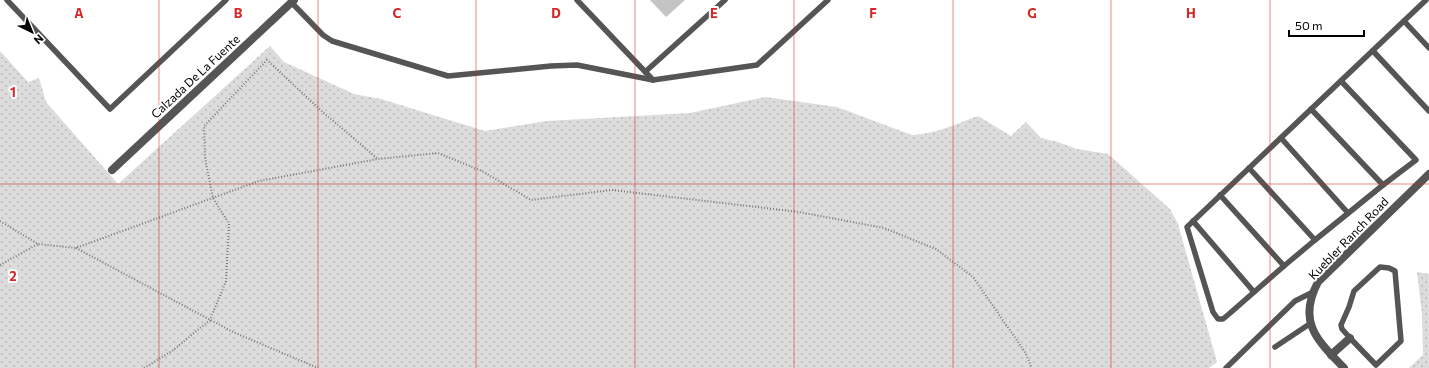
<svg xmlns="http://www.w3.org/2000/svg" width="1429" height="368" viewBox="0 0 1429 368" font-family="Commissioner,sans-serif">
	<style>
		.grass { fill: url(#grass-dots) }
		.building { fill: #c4c4c4 }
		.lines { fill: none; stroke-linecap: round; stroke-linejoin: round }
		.path { stroke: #777; stroke-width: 2; stroke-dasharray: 1 2; stroke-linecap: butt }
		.lane { stroke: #555; stroke-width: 5.5 }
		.street { stroke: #555; stroke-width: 8 }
		.grid { fill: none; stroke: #d62828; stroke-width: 1; stroke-opacity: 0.55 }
		.labels { text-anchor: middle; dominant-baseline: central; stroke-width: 4; stroke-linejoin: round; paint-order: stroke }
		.street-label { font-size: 12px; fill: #000; stroke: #fff }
		.grid-label { font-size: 13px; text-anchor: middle; font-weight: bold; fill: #d62828; stroke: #fff; stroke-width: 4; stroke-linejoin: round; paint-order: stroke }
	</style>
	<defs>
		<pattern id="grass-dots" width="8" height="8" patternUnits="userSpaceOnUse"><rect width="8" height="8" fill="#dcdcdc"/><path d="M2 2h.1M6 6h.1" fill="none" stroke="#bbb" stroke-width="1.8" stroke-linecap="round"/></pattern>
	</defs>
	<rect width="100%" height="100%" fill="#fff"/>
	<g class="grass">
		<path d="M270 46 284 62 354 94 381 99 485 131 547 121 690 113 765 97 837 107 912 135C935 134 956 124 978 116L1011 136 1026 122 1041 138 1058 142 1077 149 1108 154 1170 209 1178 224 1217 362 1209 368H0V51L28 82 39 78 46 102 118 184Z"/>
		<path d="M1417 272 1429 274V368H1409L1423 355 1422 314Z"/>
	</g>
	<path class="building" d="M650 0H685L666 17Z"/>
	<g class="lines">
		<g class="path">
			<path d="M0 221 38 244 76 248 259 181 378 159 438 153 482 171 531 200 612 190 799 212 884 228 936 249 973 277 1025 352 1032 368"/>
			<path d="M76 248 233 332 318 368"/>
			<path d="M0 265 38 244"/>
			<path d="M144 368 172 351 210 320 226 281 229 224 213 198 205 158 204 126 267 60 325 114 378 159"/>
		</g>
		<g class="lane">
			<path d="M7 0 110 109 226 0"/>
			<path d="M577 0 653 80"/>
			<path d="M291 2 323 35 332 41 448 76 551 66 577 65 653 80 757 65 828 0"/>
			<path d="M1404 21 1429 48"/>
			<path d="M1373 51 1429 111"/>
			<path d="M645 72 725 0"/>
			<path d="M1311 109 1383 185 1416 160 1341 81"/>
			<path d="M1281 138 1348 213"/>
			<path d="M1249 168 1315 240 1383 185"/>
			<path d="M1220 195 1284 266 1315 240"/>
			<path d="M1193 221 1254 292"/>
			<path d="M1284 266 1229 314 1223 319H1218L1213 312 1187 227 1426 0"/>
			<path d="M1380 267 1389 268 1395 271 1401 341 1376 365 1350 338 1342 329 1341 325 1349 307 1354 291Z"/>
			<path d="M1275 347 1311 323"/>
			<path d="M1226 368 1295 301 1313 292"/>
		</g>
		<g class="street">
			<path d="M112 170 294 0"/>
			<path d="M1331 355 1350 338"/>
			<path d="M1344 368C1317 340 1297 322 1318 282L1429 174"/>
		</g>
	</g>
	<path class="grid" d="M159 0V368M318 0V368M476 0V368M635 0V368M794 0V368M953 0V368M1111 0V368M1270 0V368M0 184H1429"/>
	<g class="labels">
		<g class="street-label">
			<text transform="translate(195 76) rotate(-43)">Calzada De La Fuente</text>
			<text transform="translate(1348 238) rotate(-46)">Kuebler Ranch Road</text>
		</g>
	</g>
	<g class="grid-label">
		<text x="79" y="18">A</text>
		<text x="238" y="18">B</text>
		<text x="397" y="18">C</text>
		<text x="556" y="18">D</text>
		<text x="714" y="18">E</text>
		<text x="873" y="18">F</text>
		<text x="1032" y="18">G</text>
		<text x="1191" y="18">H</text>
		<text x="13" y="97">1</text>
		<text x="13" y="281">2</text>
	</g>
	<g transform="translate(32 32) rotate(137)" stroke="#ffffff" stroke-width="3" paint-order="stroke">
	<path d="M0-3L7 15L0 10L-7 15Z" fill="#000000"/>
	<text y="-6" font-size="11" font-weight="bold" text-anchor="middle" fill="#000000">N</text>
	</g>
	<path d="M1289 30v6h75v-6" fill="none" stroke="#000000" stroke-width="2"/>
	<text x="1295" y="30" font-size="12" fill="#000000" stroke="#ffffff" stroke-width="3" paint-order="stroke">50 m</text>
</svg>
